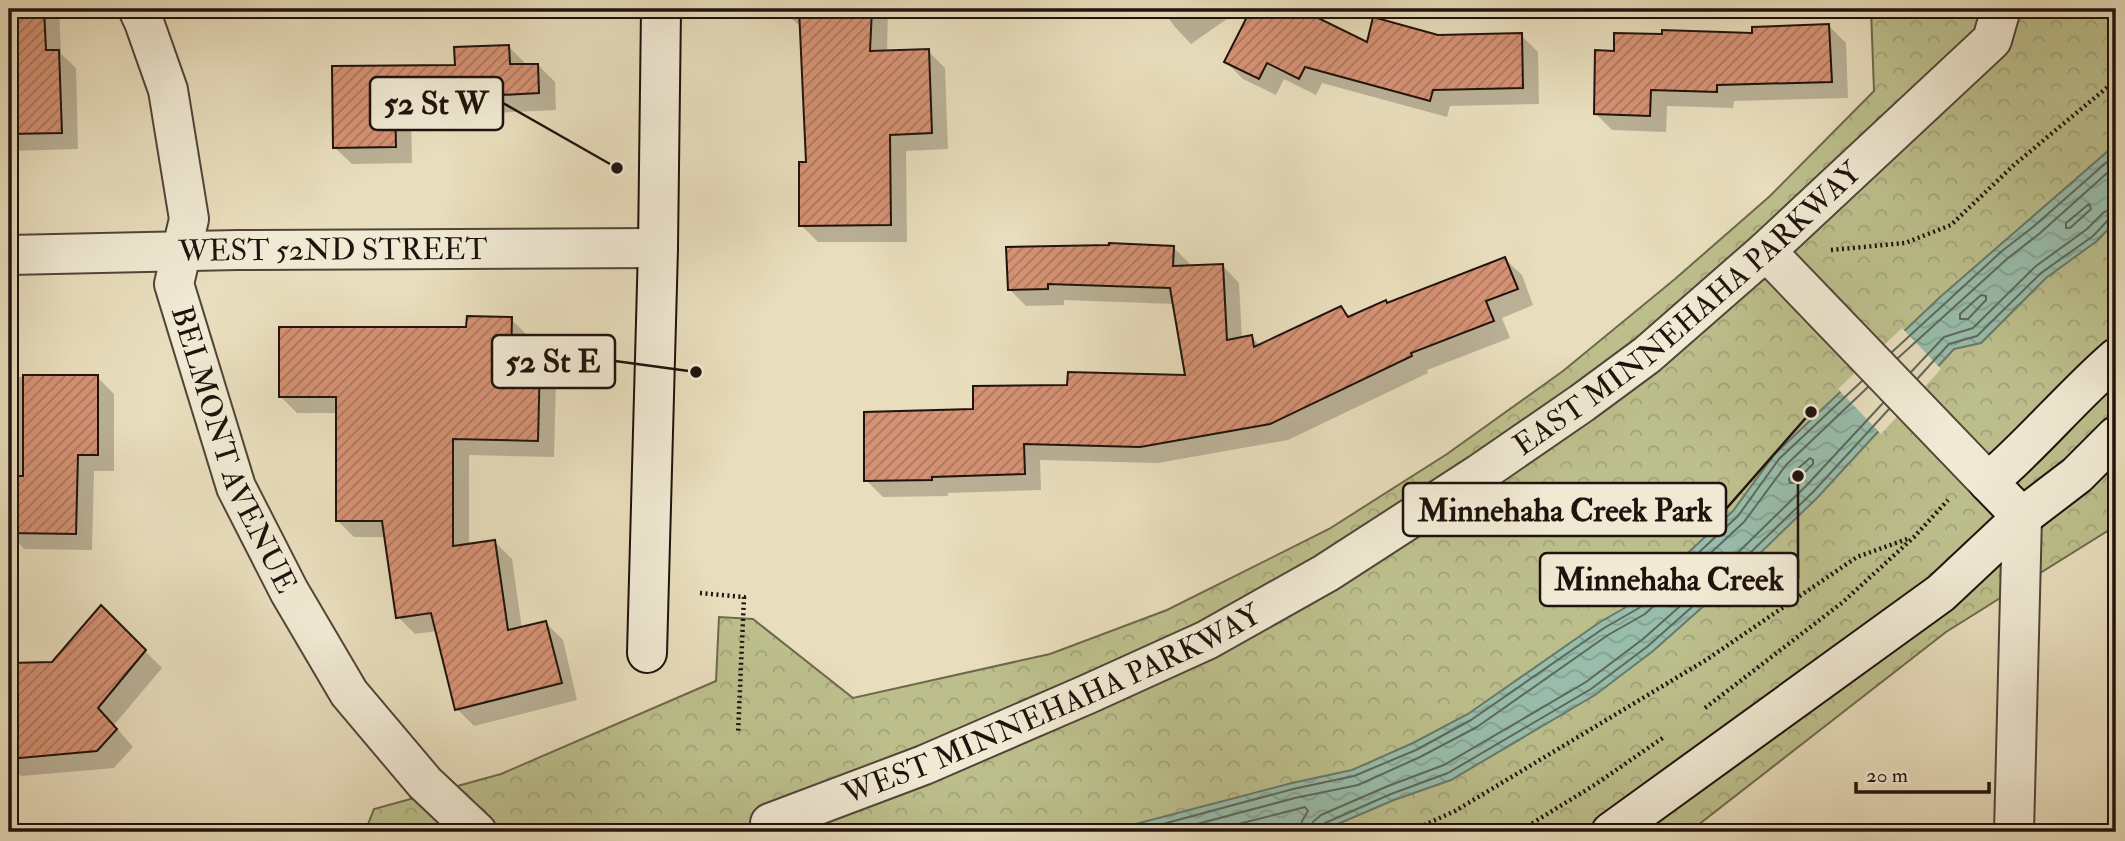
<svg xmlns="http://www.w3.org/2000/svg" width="2125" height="841" viewBox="0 0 2125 841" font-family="'IM FELL Double Pica',serif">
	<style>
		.forest { fill: url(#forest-crowns); stroke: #6e684c; stroke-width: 2 }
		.water { fill: url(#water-waves); stroke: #68796b; stroke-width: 2 }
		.pier { fill: #e8ddbc }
		.shadow { fill: #0003 }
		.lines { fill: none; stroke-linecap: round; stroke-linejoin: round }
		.shore { stroke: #5c685c; stroke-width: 2 }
		.building { fill: url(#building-hatch); stroke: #20120c; stroke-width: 2 }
		.street-casing { stroke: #524538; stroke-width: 42 }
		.secondary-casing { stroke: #20120c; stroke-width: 42 }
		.path { stroke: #20120c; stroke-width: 4.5; stroke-dasharray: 2 3.5; stroke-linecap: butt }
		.street { stroke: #f0e9d3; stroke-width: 38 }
		.secondary { stroke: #f0e9d3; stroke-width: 38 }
		.labels { text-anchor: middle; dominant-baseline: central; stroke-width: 5; stroke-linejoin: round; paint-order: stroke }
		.street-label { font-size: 30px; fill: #20120c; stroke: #f0e9d3 }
		.leader { fill: none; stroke: #20120c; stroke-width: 2.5 }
		.callout-dot { fill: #20120c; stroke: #f0e9d3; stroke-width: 2.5 }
		.callout { fill: #f0e9d3; stroke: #20120c; stroke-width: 2.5 }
		.callout-label { font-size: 32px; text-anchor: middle; font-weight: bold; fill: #20120c }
	</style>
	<defs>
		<pattern id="forest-crowns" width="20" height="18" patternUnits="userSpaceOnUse" patternTransform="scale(1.75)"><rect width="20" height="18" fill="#bcbf8c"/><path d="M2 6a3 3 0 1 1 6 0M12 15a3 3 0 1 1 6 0" fill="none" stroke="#a1a378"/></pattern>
		<pattern id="water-waves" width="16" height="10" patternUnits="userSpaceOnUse" patternTransform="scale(1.75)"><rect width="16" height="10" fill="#98bdab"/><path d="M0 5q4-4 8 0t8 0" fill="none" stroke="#83a192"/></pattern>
		<pattern id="building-hatch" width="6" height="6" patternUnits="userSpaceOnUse" patternTransform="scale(1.75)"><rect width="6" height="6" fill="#d59274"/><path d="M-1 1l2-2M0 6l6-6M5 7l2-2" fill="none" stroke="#ac765e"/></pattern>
	</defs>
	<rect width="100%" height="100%" fill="#e8ddbc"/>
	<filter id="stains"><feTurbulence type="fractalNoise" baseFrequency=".00286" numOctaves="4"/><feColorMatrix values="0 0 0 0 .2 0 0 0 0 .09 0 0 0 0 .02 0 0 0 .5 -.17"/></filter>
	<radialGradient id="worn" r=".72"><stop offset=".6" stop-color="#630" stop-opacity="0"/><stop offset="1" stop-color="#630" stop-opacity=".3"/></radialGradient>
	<path class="forest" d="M1871 9H2116V522L2109 530 1946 632 1689 832H365L374 809 501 774 716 681 719 617 753 619 853 698 1050 654 1167 610 1329 529 1447 454 1563 371 1675 279 1770 196 1874 91Z"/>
	<path class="water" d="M2116 144V221L2097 241 2046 278 1981 343 1954 349 1818 497 1724 588 1653 651 1595 695 1451 780 1394 800 1319 832H1105L1292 783 1352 770 1413 743 1468 714 1600 622 1635 602 1733 511 1774 455 1939 298Z"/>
	<path class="pier" d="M1902 328 1941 369 1881 434 1838 389Z"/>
	<g class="shadow">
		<path d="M9 9H59L61 54 76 68 78 149 9 151Z"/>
		<path d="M793 9H888L887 52 928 51 945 68 948 149 906 151 907 242H818L801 225 808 164 802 28 792 19Z"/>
		<path d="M1162 9H1231L1234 14 1191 44 1175 27Z"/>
		<path d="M1253 9H1295L1368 44 1521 35 1538 52 1539 104 1450 106 1447 117 1322 83 1316 95 1284 79 1276 95 1243 79 1226 62Z"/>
		<path d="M1829 26 1846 43 1848 98 1734 101 1733 108 1667 106 1666 132 1612 130 1596 114 1616 53Z"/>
		<path d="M508 46 525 63V65H538L555 82 556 110 411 117 412 163 352 164 335 148 334 68 456 66Z"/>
		<path d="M1173 247 1190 264V267L1223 266 1239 283 1242 339 1252 337 1260 346 1341 308 1351 318 1505 259 1522 275 1533 305 1502 318 1510 338 1427 370 1428 373 1288 440 1158 463 1040 460 1041 490 948 493V496L883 497 866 480 975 411 1069 387 1187 376 1175 304 1064 300V305L1026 306 1009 289Z"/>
		<path d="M511 319 528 336 527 362H539L556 379 554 457 469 455V546L495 542 512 559 522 629 546 623 563 640 577 700 474 726 457 709 437 631 415 634 398 617 386 537H354L337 520V413H297L280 396 468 329Z"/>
		<path d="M9 377H97L114 394V471H94L92 550 24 549 9 533Z"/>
		<path d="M101 607 162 668 114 725 133 747 114 768 21 776 9 764V664L52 663Z"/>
	</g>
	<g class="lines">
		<g class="shore">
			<path d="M2089 204 2091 209 2070 228H2066V223Z"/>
			<path d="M1981 295 1986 296V300L1968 319H1960V314Z"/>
			<path d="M1892 352 2002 251 2033 227 2116 154"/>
			<path d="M1898 358 2008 258 2039 234 2116 165"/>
			<path d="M1911 372 1944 337 1973 328 2036 266 2087 229 2104 212 2116 208"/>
			<path d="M1918 378 1949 344 1977 336 2041 273 2093 236 2109 219 2116 217"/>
			<path d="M1810 458 1813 460V464L1794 483H1790L1789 479 1794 472Z"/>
			<path d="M1133 832 1293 789 1354 776 1416 750 1471 720 1604 628 1639 608 1738 516 1779 459 1862 381"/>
			<path d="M1167 832 1295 798 1358 785 1420 757 1477 727 1608 635 1645 614 1744 522 1786 465 1868 387"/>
			<path d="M1207 832 1305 807 1308 811 1302 821 1301 832"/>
			<path d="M1311 832 1313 822 1321 815 1388 786 1444 765 1586 682 1643 639 1713 577 1806 486 1883 403"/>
			<path d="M1320 832 1321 827 1325 823 1391 794 1448 773 1591 689 1648 646 1719 583 1813 492 1889 409"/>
		</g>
	</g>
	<g class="building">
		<path d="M9 9H44L46 50H59L62 133 9 134Z"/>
		<path d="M799 9H872L870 51 929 49 932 133 890 135 891 225 799 226V162H806Z"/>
		<path d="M1251 9H1300L1367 42 1373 17 1438 35 1522 33 1523 88 1433 90 1430 101 1305 67 1299 79 1267 63 1259 79 1224 62Z"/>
		<path d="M1829 24 1832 82 1717 85V92L1651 90 1650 116 1594 114 1595 50 1614 51V33L1662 34V30L1752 33V27Z"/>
		<path d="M509 45 510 64H538L539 93 395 101 396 147 333 148 332 66 455 65 454 47Z"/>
		<path d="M1109 243 1174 246 1173 266 1223 264 1227 340 1252 335 1254 347 1341 306 1348 317 1386 300 1387 303 1505 257 1518 289 1486 301 1494 321 1411 353 1412 356 1270 424 1140 447 1024 444 1025 474 932 477V480L864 481V412L973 409V386L1067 385 1068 372 1185 375 1170 288 1048 284V289L1008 290 1006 247 1109 245Z"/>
		<path d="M467 316 512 317 511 360H540L538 441 453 439V546L495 540 508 630 546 621 562 683 455 710 431 613 396 618 382 521H336V397H279V327H466Z"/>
		<path d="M23 375H98V455H78L76 534 9 533V476H23Z"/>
		<path d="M101 605 146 650 98 708 117 729 97 751 9 759V663L52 662Z"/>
	</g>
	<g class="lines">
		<g class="street-casing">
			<g id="street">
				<path id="s1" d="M138 9 144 22 168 90 189 219 174 284 236 487 289 591 349 693 425 783 477 832"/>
				<path d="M1766 251 1988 482"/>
				<path id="s2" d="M9 255 237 250 658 248"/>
				<path id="s3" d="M770 823 924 765 1088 694 1207 640 1326 573 1479 474 1582 403 1647 355 1766 251 1992 40 2001 9"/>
				<path d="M2014 832 2022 517"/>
			</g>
		</g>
		<g class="secondary-casing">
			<g id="secondary">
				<path d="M2022 517 1988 482C2033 444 2071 397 2116 358"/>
				<path d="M647 653 658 248 661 9"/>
				<path d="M1611 832 1941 593 2022 517 2077 475 2116 436"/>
			</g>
		</g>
		<g class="path">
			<path d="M1831 250 1905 243 1951 225 2015 164 2116 80"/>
			<path d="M700 593 744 597 738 734"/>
			<path d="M1705 708 1843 602 1914 537 1948 500"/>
			<path d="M1409 832 1455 811 1706 660 1857 557 1910 538"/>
			<path d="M1518 832 1596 784 1664 737"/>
		</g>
		<use href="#street" class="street"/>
		<use href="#secondary" class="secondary"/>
	</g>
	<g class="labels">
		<g class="street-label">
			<text stroke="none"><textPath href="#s2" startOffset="324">WEST 52ND STREET</textPath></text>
			<text stroke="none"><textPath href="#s3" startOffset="1059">EAST MINNEHAHA PARKWAY</textPath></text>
			<text stroke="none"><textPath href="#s1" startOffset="460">BELMONT AVENUE</textPath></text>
			<text stroke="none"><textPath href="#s3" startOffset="306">WEST MINNEHAHA PARKWAY</textPath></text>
		</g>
	</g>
	<path class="leader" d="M617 168L503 103M696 372L615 361M1811 412L1726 509M1798 476L1798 579"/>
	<g class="callout-dot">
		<circle cx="617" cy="168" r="7"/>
		<circle cx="696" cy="372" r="7"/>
		<circle cx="1811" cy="412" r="7"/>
		<circle cx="1798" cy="476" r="7"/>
	</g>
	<g class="callout">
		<rect x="370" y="77" width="133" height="53" rx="7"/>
		<rect x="492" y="335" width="123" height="53" rx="7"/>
		<rect x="1403" y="483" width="323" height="53" rx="7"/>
		<rect x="1540" y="553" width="258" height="53" rx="7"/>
	</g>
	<g class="callout-label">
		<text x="436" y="114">52 St W</text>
		<text x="553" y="372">52 St E</text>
		<text x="1565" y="521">Minnehaha Creek Park</text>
		<text x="1669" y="590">Minnehaha Creek</text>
	</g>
	<rect width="2125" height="841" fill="none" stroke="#e8ddbc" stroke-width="35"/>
	<rect x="10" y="10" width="2104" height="820" fill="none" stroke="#20120c" stroke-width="3.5"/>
	<rect x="18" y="18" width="2090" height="806" fill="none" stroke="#20120c" stroke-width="2"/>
	<path d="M1856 782v10h133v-10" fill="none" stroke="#20120c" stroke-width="3.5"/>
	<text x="1866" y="782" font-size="21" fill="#20120c" stroke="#f0e9d3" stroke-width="5" paint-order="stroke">20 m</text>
	<rect width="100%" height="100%" filter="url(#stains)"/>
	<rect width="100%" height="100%" fill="url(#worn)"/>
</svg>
